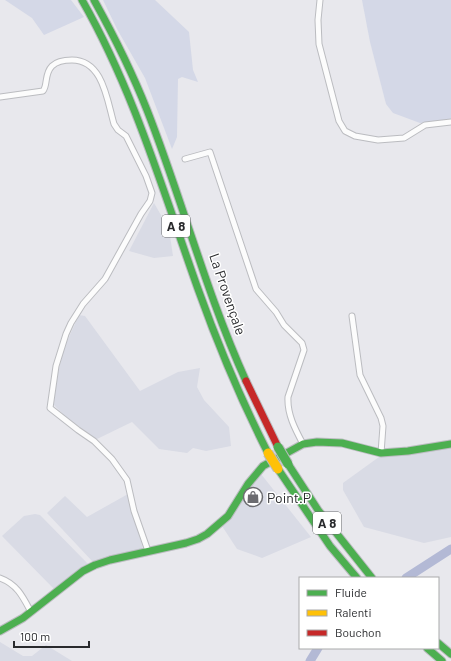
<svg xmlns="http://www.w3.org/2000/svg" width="451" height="661" viewBox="0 0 451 661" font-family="Barlow,sans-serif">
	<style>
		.built { fill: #d9dbe5 }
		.green { fill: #d4d8e7 }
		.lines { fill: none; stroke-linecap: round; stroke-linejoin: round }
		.river { stroke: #b3b9d5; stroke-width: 9 }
		.street-casing { stroke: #bbbcc0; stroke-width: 7 }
		.fast-casing { stroke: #bbbcc0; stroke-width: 9 }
		.jam-casing { stroke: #bbbcc0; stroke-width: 9 }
		.street { stroke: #fcfcfc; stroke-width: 5 }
		.fast { stroke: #4caf50; stroke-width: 7 }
		.jam { stroke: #c62828; stroke-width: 7 }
		.fast-bridge-casing { stroke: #bbbcc0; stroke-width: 11; stroke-linecap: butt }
		.slow-bridge-casing { stroke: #bbbcc0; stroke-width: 11; stroke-linecap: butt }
		.fast-bridge { stroke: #4caf50; stroke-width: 9 }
		.slow-bridge { stroke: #ffc107; stroke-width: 9 }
		.labels { text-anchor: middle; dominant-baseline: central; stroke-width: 3; stroke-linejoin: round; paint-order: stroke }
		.shield { fill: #fff; stroke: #696a6c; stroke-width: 1 }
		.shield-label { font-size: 13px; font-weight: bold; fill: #292a2d }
		.street-label { font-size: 14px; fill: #292a2d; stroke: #fff }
		.poi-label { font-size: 14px; fill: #292a2d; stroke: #fff; text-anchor: start }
	</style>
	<rect width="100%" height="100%" fill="#e8e8ed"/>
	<g class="built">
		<path d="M154 203 169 229 173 256 154 258 129 251Z"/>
		<path d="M79 315 85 316 140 391 178 372 200 368 197 387 204 400 229 427 231 446 206 451 193 448 187 453 159 449 132 422 97 439 68 419 54 405 56 381 64 348Z"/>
		<path d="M451 447V537L424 543 364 527 343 490V483L379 457Z"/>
		<path d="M261 474 311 537 262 558 237 549 222 526Z"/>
		<path d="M128 494 143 549 93 562 47 513 65 496 87 517Z"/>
		<path d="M35 514 40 515 88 564 54 589 2 536 24 516Z"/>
		<path d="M0 642 23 656H32L46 645 72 661H0Z"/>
	</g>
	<g class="green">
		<path d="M5 0H71L84 17 44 35 32 18Z"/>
		<path d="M103 0H155L189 32 193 70 198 82 182 77 178 79 177 137 172 149 145 78 117 29Z"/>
		<path d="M362 0H451V120L420 123 393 113 386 104 370 42Z"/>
	</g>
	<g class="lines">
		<g class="river">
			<path d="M406 578 451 549"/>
			<path d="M310 661 318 648"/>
		</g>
		<g class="street-casing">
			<g id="street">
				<path d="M320 0 318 20 319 44 339 121 345 131 355 136 378 140 404 138 425 125 451 122"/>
				<path d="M0 97 43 91C48 85 44 74 52 66 57 61 64 60 72 60 103 60 107 100 114 124L118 130 126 136 146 176 152 193 150 201 141 214 105 279 83 304 71 323 66 334 56 366 50 408 78 430 94 441 112 459 127 480 134 511 148 551"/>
				<path d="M185 159 210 152 256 289 276 312 284 325 302 343 304 350 288 397C287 414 295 429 303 444"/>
				<path d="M352 316 360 375 381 418 383 426 381 453"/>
				<path d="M0 578C17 584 23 597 31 612"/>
			</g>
		</g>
		<g class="fast-casing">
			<g id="fast">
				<path d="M82 0C134 91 163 191 198 289 218 345 241 400 268 453"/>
				<path d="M94 0C114 36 132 72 147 110 182 199 206 293 246 381"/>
				<path d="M288 464 318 510 372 578"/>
				<path d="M278 469 330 546 357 578"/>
				<path d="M0 631 23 618 83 571 95 565 110 560 186 543 198 539 207 534 228 516 248 484 263 466 303 444 317 442 342 443 381 453 408 451 451 444"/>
				<path d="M438 643 451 654"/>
				<path d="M427 648 442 661"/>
			</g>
		</g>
		<g class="jam-casing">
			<path id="jam" d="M246 381 278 447"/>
		</g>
		<use href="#street" class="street"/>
		<use href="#fast" class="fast"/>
		<use href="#jam" class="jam"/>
		<g class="fast-bridge-casing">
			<path id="fast-bridge" d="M278 447 288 464"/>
		</g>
		<g class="slow-bridge-casing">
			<path id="slow-bridge" d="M268 453 278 469"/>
		</g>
		<use href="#fast-bridge" class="fast-bridge"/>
		<use href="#slow-bridge" class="slow-bridge"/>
	</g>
	<defs>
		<g id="shop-ring" transform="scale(1)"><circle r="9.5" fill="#fff" stroke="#6c6c70" stroke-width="1.5"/><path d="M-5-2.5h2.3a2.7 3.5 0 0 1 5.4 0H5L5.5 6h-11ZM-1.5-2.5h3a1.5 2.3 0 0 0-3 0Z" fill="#6c6c70"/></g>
	</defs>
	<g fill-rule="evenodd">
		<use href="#shop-ring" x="253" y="497"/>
	</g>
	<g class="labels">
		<g class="shield">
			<rect x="162" y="215" width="28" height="22" rx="3"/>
			<rect x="313" y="512" width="28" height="22" rx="3"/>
		</g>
		<g class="shield-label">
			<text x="176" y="226">A 8</text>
			<text x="327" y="523">A 8</text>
		</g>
		<g class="street-label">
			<text transform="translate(228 294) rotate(71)">La Provençale</text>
		</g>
		<g class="poi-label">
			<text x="267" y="497">Point.P</text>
		</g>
	</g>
	<rect x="299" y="577" width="140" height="72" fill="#ffffff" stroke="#a9aaab"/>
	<rect x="307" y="590" width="20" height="6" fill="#4caf50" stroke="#a9aaab"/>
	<text x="335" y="597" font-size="12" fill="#292a2d">Fluide</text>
	<rect x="307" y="610" width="20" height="6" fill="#ffc107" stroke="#a9aaab"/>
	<text x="335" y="617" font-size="12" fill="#292a2d">Ralenti</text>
	<rect x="307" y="630" width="20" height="6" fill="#c62828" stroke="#a9aaab"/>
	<text x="335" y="637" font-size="12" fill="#292a2d">Bouchon</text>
	<path d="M14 641v6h75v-6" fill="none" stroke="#292a2d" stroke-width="2"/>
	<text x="20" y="641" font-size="12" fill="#292a2d" stroke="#ffffff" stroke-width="3" paint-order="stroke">100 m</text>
</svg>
